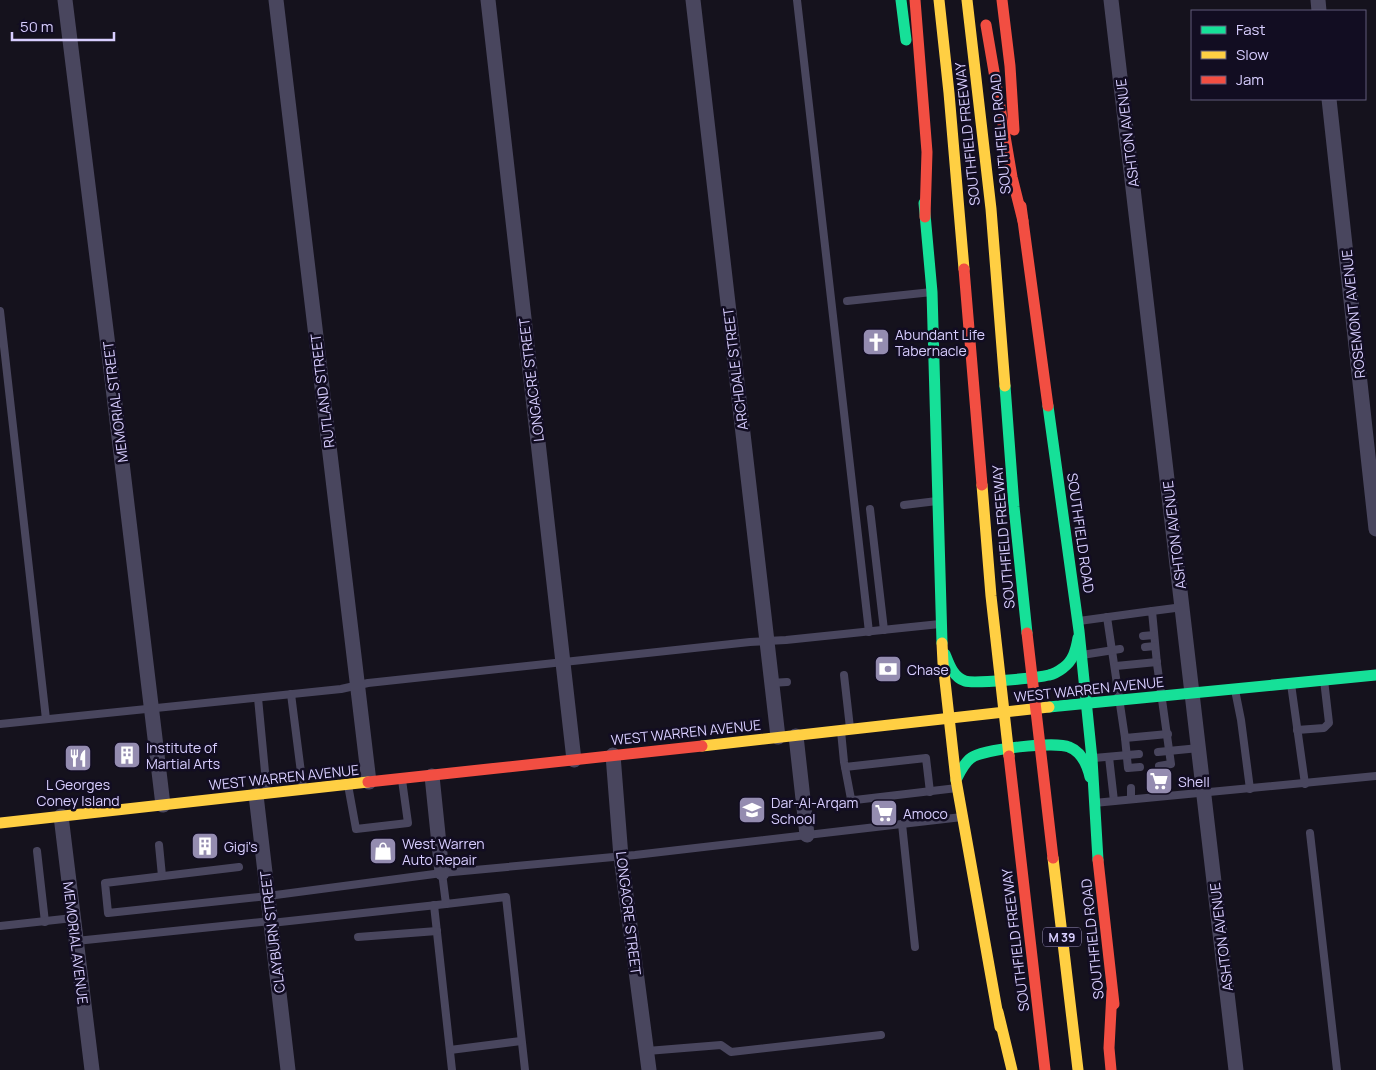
<svg xmlns="http://www.w3.org/2000/svg" width="1376" height="1070" viewBox="0 0 1376 1070" font-family="Manrope,sans-serif">
	<style>
		.lines { fill: none; stroke-linecap: round; stroke-linejoin: round }
		.lane { stroke: #49465e; stroke-width: 8 }
		.street { stroke: #49465e; stroke-width: 15 }
		.fast { stroke: #16e098; stroke-width: 11 }
		.slow { stroke: #ffcf43; stroke-width: 11 }
		.jam { stroke: #f24e42; stroke-width: 11 }
		.labels { text-anchor: middle; dominant-baseline: central; stroke-width: 5; stroke-linejoin: round; paint-order: stroke }
		.shield { fill: #120d22; stroke: #9d94bd; stroke-width: 1 }
		.shield-label { font-size: 12px; font-weight: bold; fill: #d8ceff }
		.street-label { font-size: 14px; fill: #d8ceff; stroke: #120d22 }
		.poi-label { font-size: 14px; fill: #d8ceff; stroke: #120d22; text-anchor: start }
	</style>
	<rect width="100%" height="100%" fill="#15121d"/>
	<g class="lines">
		<g class="lane">
			<path d="M797 0 869 632"/>
			<path d="M847 301 932 292"/>
			<path d="M0 311 46 719"/>
			<path d="M904 505 937 501"/>
			<path d="M870 509 884 630"/>
			<path d="M1152 611 1183 607"/>
			<path d="M1107 617 1125 738 1168 734"/>
			<path d="M1079 621 1152 611 1157 664 1171 764 1159 766"/>
			<path d="M1143 636 1154 635"/>
			<path d="M1145 647 1155 646"/>
			<path d="M1082 655 1120 649"/>
			<path d="M1116 666 1157 662"/>
			<path d="M844 675 850 728"/>
			<path d="M771 683 787 682"/>
			<path d="M1291 684 1305 784"/>
			<path d="M1235 690 1241 720 1250 789"/>
			<path d="M291 694 303 788"/>
			<path d="M258 698 267 793"/>
			<path d="M0 724 341 689 368 683 750 642 786 640 940 624"/>
			<path d="M1297 730 1324 728 1329 723 1324 680"/>
			<path d="M841 731 844 762 851 799 855 800 957 788"/>
			<path d="M1125 738 1128 768 1140 767"/>
			<path d="M1158 752 1199 748"/>
			<path d="M1109 757 1114 801"/>
			<path d="M1094 758 1139 754"/>
			<path d="M845 767 926 758 930 792"/>
			<path d="M348 785 356 829 408 823 402 780"/>
			<path d="M1131 788V799"/>
			<path d="M1094 803 1376 776"/>
			<path d="M902 824 915 947"/>
			<path d="M1310 833 1337 1070"/>
			<path d="M159 845 162 876"/>
			<path d="M37 851 45 922"/>
			<path d="M239 867 105 883 108 913 268 896 442 873 635 855 962 817"/>
			<path d="M442 873 446 904 506 897 525 1070"/>
			<path d="M434 905 452 1070"/>
			<path d="M271 923 446 904"/>
			<path d="M0 926 73 918"/>
			<path d="M358 937 437 931"/>
			<path d="M76 941 271 921"/>
			<path d="M450 1050 521 1041"/>
			<path d="M647 1051 721 1045 731 1052 881 1035"/>
		</g>
		<g class="street">
			<path d="M65 0 109 354 163 805"/>
			<path d="M276 0 369 782"/>
			<path d="M488 0 574 760"/>
			<path d="M693 0 778 737"/>
			<path d="M1111 0 1236 1070"/>
			<path d="M1318 0 1319 11"/>
			<path d="M1329 99 1376 529"/>
			<path d="M796 736 807 835"/>
			<path d="M613 755 621 857 649 1070"/>
			<path d="M432 776 442 873"/>
			<path d="M256 795 288 1070"/>
			<path d="M61 816 92 1070"/>
		</g>
		<g class="fast">
			<path d="M901 0 906 40"/>
			<path d="M924 203 932 292 942 643"/>
			<path d="M1005 386 1014 507 1027 633"/>
			<path d="M1048 406 1079 631 1092 759 1098 860"/>
			<path d="M945 654C949 664 953 677 965 681 974 684 1037 678 1049 675 1054 674 1059 671 1063 668 1073 661 1076 650 1078 638"/>
			<path d="M1049 707 1376 675"/>
			<path d="M956 780C960 772 964 763 971 758 983 749 1056 741 1069 747 1082 752 1087 764 1090 777"/>
		</g>
		<g class="slow">
			<path d="M939 0 949 93 964 269"/>
			<path d="M967 0 991 209 1005 386"/>
			<path d="M982 485 991 596 1009 756"/>
			<path d="M942 643 943 663 956 780 1000 1027"/>
			<path d="M702 746 1049 707"/>
			<path d="M0 823 368 782"/>
			<path d="M1053 858 1078 1070"/>
			<path d="M998 1012 1012 1070"/>
		</g>
		<g class="jam">
			<path d="M915 0 927 152 925 217"/>
			<path d="M1002 0 1010 66 1014 130"/>
			<path d="M986 25 1012 177 1023 221"/>
			<path d="M1021 206 1048 406"/>
			<path d="M964 269 982 485"/>
			<path d="M1027 633 1053 858"/>
			<path d="M1009 756 1045 1070"/>
			<path d="M368 782 702 746"/>
			<path d="M1098 860 1114 1004"/>
			<path d="M1111 1070 1109 1048 1112 991"/>
		</g>
	</g>
	<defs>
		<g id="church-square" transform="scale(1.4375)"><rect x="-9" y="-9" width="18" height="18" rx="4" fill="#948cb0" stroke="#120d22"/><path d="M-1.2-6h2.4v3.5h3.3v2.4h-3.3V6h-2.4V-.1h-3.3v-2.4h3.3Z" fill="#fff"/></g>
		<g id="bank-square" transform="scale(1.4375)"><rect x="-9" y="-9" width="18" height="18" rx="4" fill="#948cb0" stroke="#120d22"/><path d="M-6-4H6V4H-6ZM0-2.3a2.3 2.3 0 1 0 0 4.6a2.3 2.3 0 1 0 0-4.6Z" fill="#fff"/></g>
		<g id="building-square" transform="scale(1.4375)"><rect x="-9" y="-9" width="18" height="18" rx="4" fill="#948cb0" stroke="#120d22"/><path d="M-4-6H4V6H1V3H-1V6H-4ZM-2.5-4.3h1.7v1.8h-1.7ZM.8-4.3h1.7v1.8H.8ZM-2.5-1h1.7V.8h-1.7ZM.8-1h1.7V.8H.8Z" fill="#fff"/></g>
		<g id="restaurant-square" transform="scale(1.4375)"><rect x="-9" y="-9" width="18" height="18" rx="4" fill="#948cb0" stroke="#120d22"/><path d="M-5-6h1v4h1v-4h1v4h1v-4h1v5L-1.5 .5V6h-2V.5L-5-1ZM5-6V6H3V1.5H1.5Q1.5-4 5-6Z" fill="#fff"/></g>
		<g id="supermarket-square" transform="scale(1.4375)"><rect x="-9" y="-9" width="18" height="18" rx="4" fill="#948cb0" stroke="#120d22"/><path d="M-6-5.5h2.5l.6 2H6L4.5 2H-2.5L-4.4-4H-6ZM-1.5 3.2a1.3 1.3 0 1 0 .1 0ZM3 3.2a1.3 1.3 0 1 0 .1 0Z" fill="#fff"/></g>
		<g id="school-square" transform="scale(1.4375)"><rect x="-9" y="-9" width="18" height="18" rx="4" fill="#948cb0" stroke="#120d22"/><path d="M0-5L7-2L0 1L-7-2ZM-4 1L0 2.5L4 1V4Q0 6-4 4Z" fill="#fff"/></g>
		<g id="shop-square" transform="scale(1.4375)"><rect x="-9" y="-9" width="18" height="18" rx="4" fill="#948cb0" stroke="#120d22"/><path d="M-5-2.5h2.3a2.7 3.5 0 0 1 5.4 0H5L5.5 6h-11ZM-1.5-2.5h3a1.5 2.3 0 0 0-3 0Z" fill="#fff"/></g>
	</defs>
	<g fill-rule="evenodd">
		<use href="#church-square" x="876" y="342"/>
		<use href="#bank-square" x="888" y="669"/>
		<use href="#building-square" x="127" y="755"/>
		<use href="#restaurant-square" x="78" y="758"/>
		<use href="#supermarket-square" x="1159" y="781"/>
		<use href="#school-square" x="752" y="810"/>
		<use href="#supermarket-square" x="884" y="813"/>
		<use href="#building-square" x="205" y="846"/>
		<use href="#shop-square" x="383" y="851"/>
	</g>
	<g class="labels">
		<rect class="shield" x="1043" y="927.5" width="38" height="19" rx="4"/>
		<g class="shield-label">
			<text x="1062" y="937">M 39</text>
		</g>
		<g class="street-label">
			<text transform="translate(1127 133) rotate(-97)">ASHTON AVENUE</text>
			<text transform="translate(967 134) rotate(-96)">SOUTHFIELD FREEWAY</text>
			<text transform="translate(1000 134) rotate(-95)">SOUTHFIELD ROAD</text>
			<text transform="translate(1353 314) rotate(-96)">ROSEMONT AVENUE</text>
			<text transform="translate(735 369) rotate(-97)">ARCHDALE STREET</text>
			<text transform="translate(531 380) rotate(-97)">LONGACRE STREET</text>
			<text transform="translate(322 391) rotate(-97)">RUTLAND STREET</text>
			<text transform="translate(115 402) rotate(-97)">MEMORIAL STREET</text>
			<text transform="translate(1081 533) rotate(82)">SOUTHFIELD ROAD</text>
			<text transform="translate(1174 535) rotate(-97)">ASHTON AVENUE</text>
			<text transform="translate(1003 537) rotate(-95)">SOUTHFIELD FREEWAY</text>
			<text transform="translate(1089 689) rotate(-6)">WEST WARREN AVENUE</text>
			<text transform="translate(686 732) rotate(-6)">WEST WARREN AVENUE</text>
			<text transform="translate(284 777) rotate(-6)">WEST WARREN AVENUE</text>
			<text transform="translate(629 913) rotate(83)">LONGACRE STREET</text>
			<text transform="translate(272 932) rotate(-97)">CLAYBURN STREET</text>
			<text transform="translate(1221 937) rotate(-97)">ASHTON AVENUE</text>
			<text transform="translate(1092 939) rotate(-96)">SOUTHFIELD ROAD</text>
			<text transform="translate(1015 940) rotate(-97)">SOUTHFIELD FREEWAY</text>
			<text transform="translate(76 943) rotate(83)">MEMORIAL AVENUE</text>
		</g>
		<g class="poi-label">
			<text x="895" y="334">Abundant Life<tspan x="895" dy="16">Tabernacle</tspan></text>
			<text x="907" y="669">Chase</text>
			<text x="146" y="747">Institute of<tspan x="146" dy="16">Martial Arts</tspan></text>
			<text x="1178" y="781">Shell</text>
			<text x="78" y="784" text-anchor="middle">L Georges<tspan x="78" dy="16">Coney Island</tspan></text>
			<text x="771" y="802">Dar-Al-Arqam<tspan x="771" dy="16">School</tspan></text>
			<text x="903" y="813">Amoco</text>
			<text x="402" y="843">West Warren<tspan x="402" dy="16">Auto Repair</tspan></text>
			<text x="224" y="846">Gigi's</text>
		</g>
	</g>
	<rect x="1191" y="10" width="175" height="90" fill="#120d22" stroke="#615a7a"/>
	<rect x="1201" y="26" width="25" height="8" fill="#16e098" stroke="#615a7a"/>
	<text x="1236" y="35" font-size="15" fill="#d8ceff">Fast</text>
	<rect x="1201" y="51" width="25" height="8" fill="#ffcf43" stroke="#615a7a"/>
	<text x="1236" y="60" font-size="15" fill="#d8ceff">Slow</text>
	<rect x="1201" y="76" width="25" height="8" fill="#f24e42" stroke="#615a7a"/>
	<text x="1236" y="85" font-size="15" fill="#d8ceff">Jam</text>
	<path d="M12 32v8h102v-8" fill="none" stroke="#d8ceff" stroke-width="2.5"/>
	<text x="20" y="32" font-size="15" fill="#d8ceff" stroke="#120d22" stroke-width="4" paint-order="stroke">50 m</text>
</svg>
